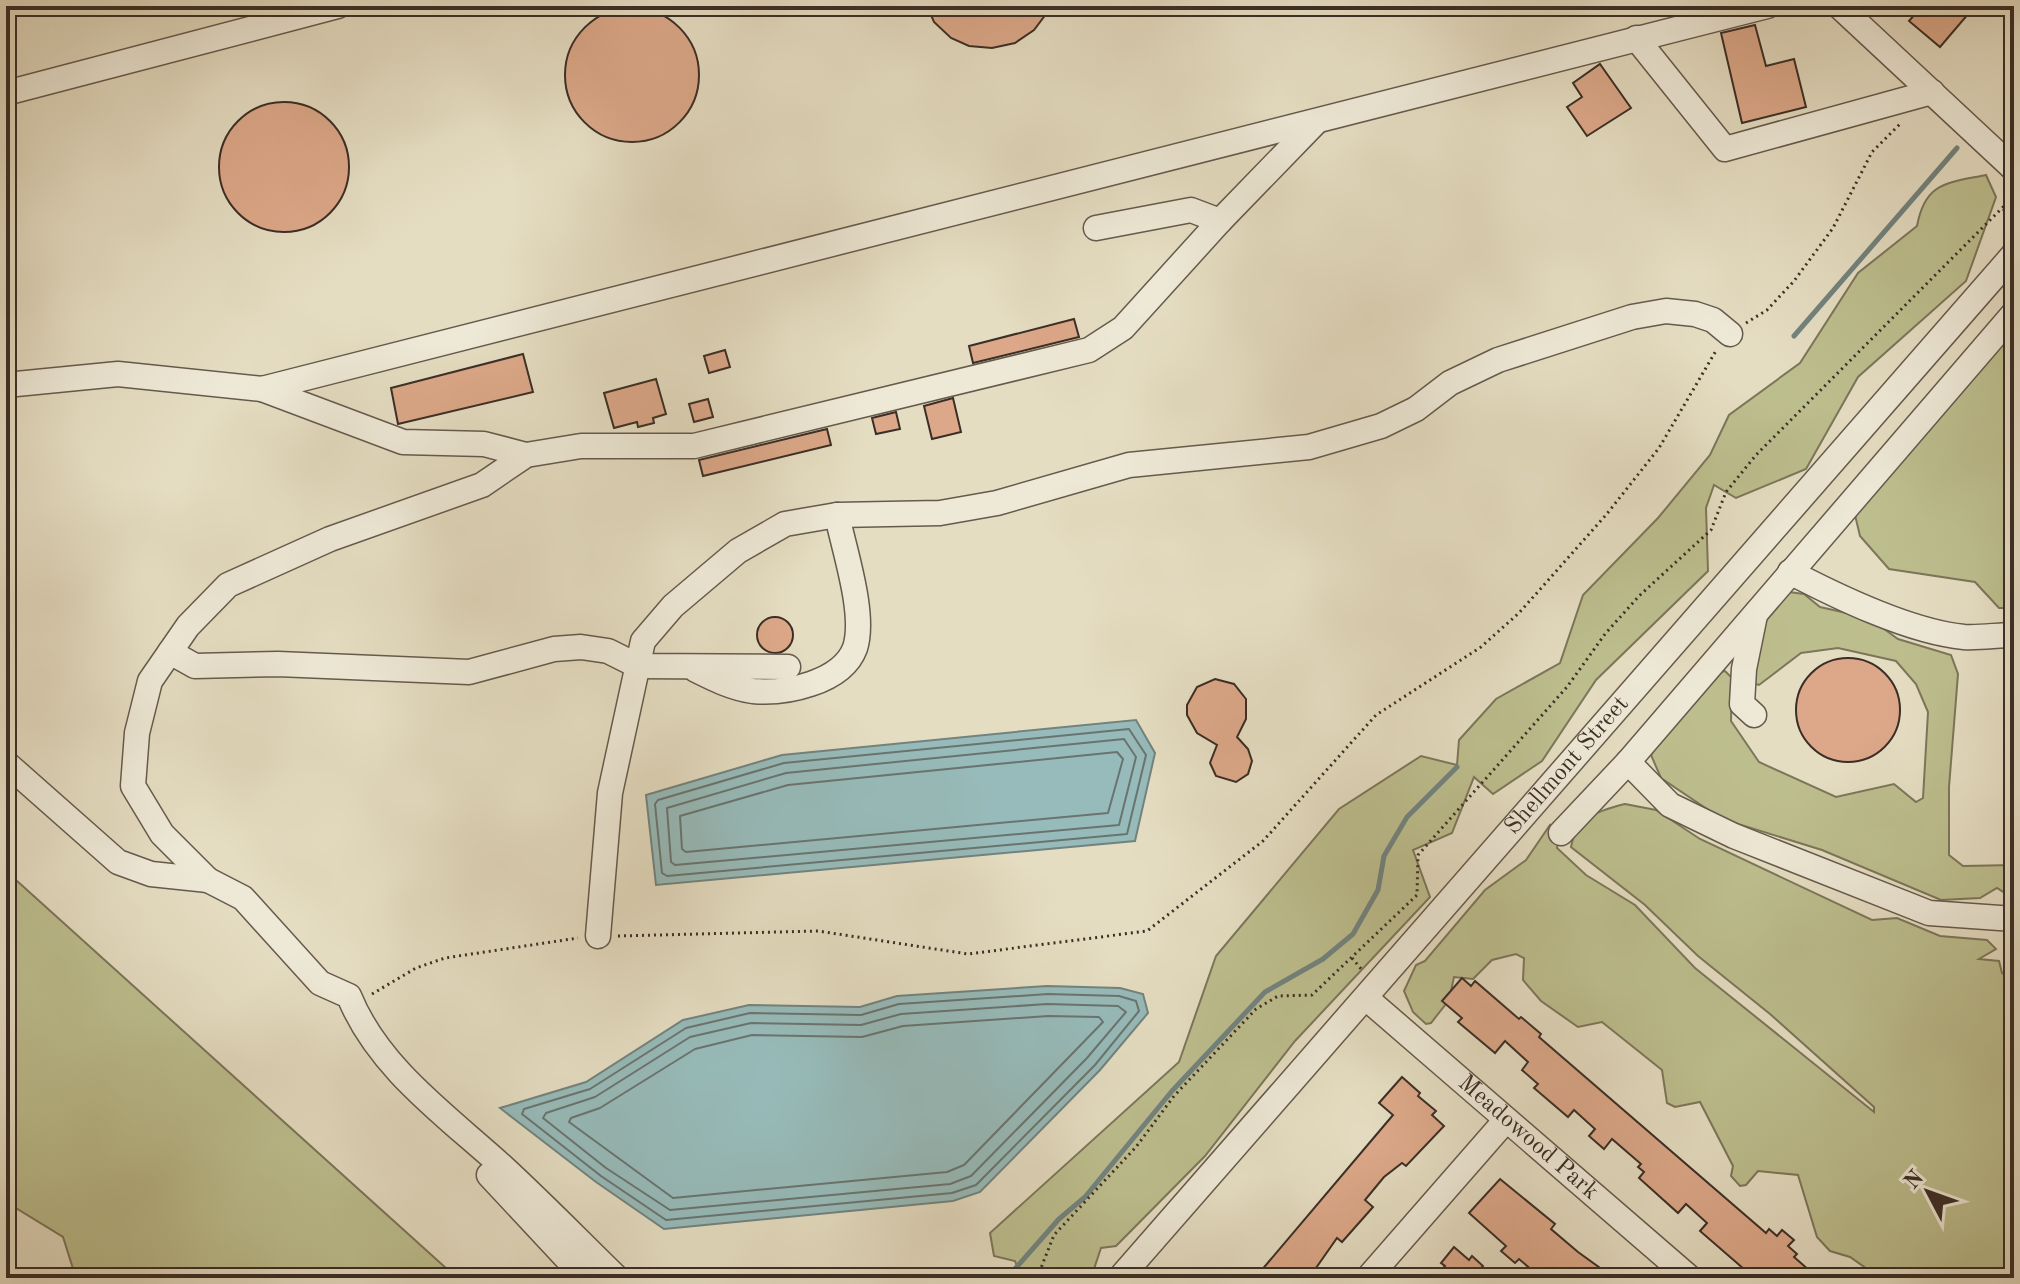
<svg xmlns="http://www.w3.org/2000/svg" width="2020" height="1284" viewBox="0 0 2020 1284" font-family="'Old Standard TT',serif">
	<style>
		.green { fill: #bdbe8e; stroke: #7c765a; stroke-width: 2 }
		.water { fill: #97bbba; stroke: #72837f; stroke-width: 2 }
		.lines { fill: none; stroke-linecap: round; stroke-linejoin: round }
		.shore { stroke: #697470; stroke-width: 2 }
		.stream { stroke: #72837f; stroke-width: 5 }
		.building { fill: #dca889; stroke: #3b2e26; stroke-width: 2 }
		.minor-casing { stroke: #665a4d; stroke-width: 27 }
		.path { stroke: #3b2e26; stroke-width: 3; stroke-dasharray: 2 4; stroke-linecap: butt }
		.minor { stroke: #eee9d7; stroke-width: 24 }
		.labels { text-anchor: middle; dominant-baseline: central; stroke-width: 7; stroke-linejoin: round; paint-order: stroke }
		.street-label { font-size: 24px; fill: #3b2e26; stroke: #eee9d7 }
	</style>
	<rect width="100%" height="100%" fill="#e5ddc2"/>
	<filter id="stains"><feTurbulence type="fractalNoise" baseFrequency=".0025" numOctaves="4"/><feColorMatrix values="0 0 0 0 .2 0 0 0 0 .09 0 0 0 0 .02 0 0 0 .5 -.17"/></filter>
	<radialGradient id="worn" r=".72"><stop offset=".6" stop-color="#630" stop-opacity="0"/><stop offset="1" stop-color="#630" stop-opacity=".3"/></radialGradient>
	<g class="green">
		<path d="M1986 175 1996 197 1966 281 1858 377 1806 469 1736 498 1714 485 1706 508 1708 571 1596 680 1542 761 1493 794 1474 777 1452 833 1413 850 1430 897 1295 1041 1205 1156 1116 1246 1101 1248 1091 1278H1004L1018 1269 1015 1261 994 1256 990 1233 1179 1062 1216 956 1339 809 1421 756 1457 765 1459 740 1496 699 1560 663 1583 595 1658 518 1710 455 1729 415 1800 363 1858 273 1917 226C1925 182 1947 183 1986 175Z"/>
		<path d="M2014 328V608H1999L1975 582 1889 569 1860 536 1855 515Z"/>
		<path d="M1789 592 1804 594 1820 607 1869 618 1898 639 1951 655 1958 674 1949 787V855L1963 866 2014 865V899L1997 888 1980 898 1941 900 1822 850 1722 819 1661 778 1651 755C1666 732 1698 675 1725 671L1732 678 1731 721 1759 762 1836 797 1894 784 1916 802 1923 798 1928 712 1916 684 1896 661 1838 648 1801 653 1759 685 1752 683C1758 646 1758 615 1789 592Z"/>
		<path d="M1625 804 1656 810 1700 839 1872 920 1897 918 1940 936 1987 940 1996 949 1979 959 1999 961 2002 973 2014 980V1278H1880L1850 1257 1830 1251 1817 1237 1798 1175 1758 1171 1746 1185 1740 1186 1731 1176 1733 1166 1700 1102 1675 1107 1667 1103 1662 1070 1602 1022 1578 1027 1541 1001 1523 980 1524 958 1516 954 1492 960 1473 979 1454 977 1449 1000 1431 1023 1426 1024 1413 1012 1404 991 1416 965 1425 961 1485 890 1526 860 1550 825 1559 837 1557 848 1586 875 1635 905 1695 968 1874 1112V1107L1770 1014 1698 956 1645 905 1571 847C1577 816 1598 811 1625 804Z"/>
		<path d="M6 871 457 1278H76L63 1237 6 1202Z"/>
	</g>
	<g class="water">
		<path d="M1136 720 1155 753 1135 841 656 885 646 795 782 755Z"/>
		<path d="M1047 986 1120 988 1143 994 1148 1013 1100 1070 980 1192 953 1201 664 1229 596 1182 500 1108 586 1082 683 1020 749 1005 860 1007 897 996Z"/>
	</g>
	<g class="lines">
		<g class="shore">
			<path d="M1129 729 1146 755 1127 834 667 876 662 873 655 804 658 800 784 763Z"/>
			<path d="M1124 739 1136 757 1119 825 675 865 671 862 667 808 786 773Z"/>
			<path d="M1117 752 1123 759 1108 813 686 852 682 849 680 816 788 785Z"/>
			<path d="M1048 994 1119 996 1136 1001 1139 1011 1095 1065 976 1185 952 1193 666 1220 601 1176 522 1114 524 1109 590 1089 686 1028 750 1013 861 1015 899 1004Z"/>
			<path d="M1047 1004 1118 1006 1126 1012 1087 1058 971 1176 950 1184 670 1210 606 1168 543 1118 546 1113 595 1097 690 1037 751 1023 861 1025 901 1014Z"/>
			<path d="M1048 1016 1099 1017 1103 1022 964 1165 947 1172 673 1198 569 1122 571 1118 600 1108 695 1049 752 1035 862 1037 903 1026Z"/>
		</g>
		<g class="stream">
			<path d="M2014 82V81"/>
			<path d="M1794 336 1957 148"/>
			<path d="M1007 1278 1059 1219 1085 1197 1172 1091 1265 992 1323 959 1353 934 1378 890 1384 856 1407 817 1457 767"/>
		</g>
	</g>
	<g class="building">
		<path d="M927 6H1052L1034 30 1015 43 992 48 969 46 951 38 934 22Z"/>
		<path d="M1922 6H1975L1940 47 1909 21Z"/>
		<circle cx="632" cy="75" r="67"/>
		<path d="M1755 25 1766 66 1794 59 1806 107 1742 123 1721 33Z"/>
		<path d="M1600 64 1631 108 1587 136 1567 107 1582 97 1573 83Z"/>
		<circle cx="284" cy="167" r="65"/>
		<path d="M1074 319 1079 337 973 363 969 346Z"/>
		<path d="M725 350 730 367 709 373 704 356Z"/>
		<path d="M523 354 533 392 398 424 391 388Z"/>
		<path d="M656 379 666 414 653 418 654 423 638 427 637 422 614 428 604 393Z"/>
		<path d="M953 398 961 432 932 439 924 406Z"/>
		<path d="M708 399 713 417 694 422 689 404Z"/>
		<path d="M896 412 900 429 876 434 872 418Z"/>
		<path d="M827 429 831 445 703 476 699 460Z"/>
		<circle cx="775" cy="635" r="18"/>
		<circle cx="1848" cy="710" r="52"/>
		<path d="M1215 679 1234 684 1246 699V719L1237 737 1248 749 1252 761 1248 774 1236 782 1216 776 1210 763 1217 745 1197 733 1187 715V705L1197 687Z"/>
		<path d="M1462 978 1471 986 1475 981 1519 1019 1521 1017 1541 1034 1539 1037 1766 1233 1769 1229 1777 1236 1782 1230 1794 1240 1788 1246 1797 1254 1794 1257 1818 1278H1764L1757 1271 1752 1276 1700 1231 1707 1223 1686 1204 1678 1213 1639 1178 1644 1172 1638 1167 1641 1164 1612 1139 1604 1149 1589 1136 1595 1129 1574 1110 1568 1117 1534 1088 1538 1084 1522 1070 1528 1062 1505 1041 1495 1053 1458 1022 1462 1018 1442 1001Z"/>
		<path d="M1402 1077 1420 1093 1418 1096 1436 1111 1432 1115 1444 1126 1406 1166 1402 1163 1384 1177 1365 1200 1373 1207 1342 1242 1337 1238 1309 1278H1267L1260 1272 1393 1115 1379 1103Z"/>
		<path d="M1500 1179 1555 1224 1551 1229 1578 1252 1614 1278H1541L1519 1259 1515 1263 1501 1251 1506 1246 1469 1213Z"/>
		<path d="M1454 1247 1469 1260 1472 1256 1483 1266 1472 1278H1434L1445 1266 1441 1263Z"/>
	</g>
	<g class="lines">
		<g class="minor-casing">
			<g id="minor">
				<path d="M1839 6 2014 169"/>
				<path d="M1636 38 1725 149 1932 92"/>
				<path d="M6 93 338 6"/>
				<path d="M1096 228 1191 210 1220 221"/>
				<path d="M6 385 118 374 262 389 1767 6"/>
				<path d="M262 389 403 442 484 444 526 455"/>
				<path d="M1790 572C1838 597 1910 632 1964 637 1980 638 1998 635 2014 635"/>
				<path d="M170 652 195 666 278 664 469 672 554 649 581 647 608 651 638 666 788 667"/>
				<path d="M696 670C714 679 732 688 753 691 785 694 842 683 855 648 866 614 844 550 837 515"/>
				<path d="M1754 715 1742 704 1744 669 1755 615"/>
				<path d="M1628 762 1670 805 1734 836 1929 913 2014 919"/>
				<path d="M6 763 118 862 151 874 208 880"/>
				<path d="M1561 833 1628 762 2014 313"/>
				<path d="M598 936 610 793 643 641 673 606 738 551 785 524 837 515 940 513 997 503 1129 465 1309 447 1381 426 1416 409 1450 383 1498 360 1632 317 1666 311 1695 314 1713 320 1730 334"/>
				<path id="s1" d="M1366 998 1690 1278"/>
				<path d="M489 1175 585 1278"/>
				<path d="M617 1278C579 1241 542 1203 503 1167 447 1116 378 1068 349 996L320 983 243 898 208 880 162 834 133 786 137 733 150 681 188 626 228 585 330 539 482 485 526 455 581 446H694L1089 350 1123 328 1220 221 1315 123"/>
				<path id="s2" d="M1120 1278 2014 254"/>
				<path d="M1368 1278 1506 1120"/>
			</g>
		</g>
		<g class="path">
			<path d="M2003 209 2014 219"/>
			<path d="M1746 323 1767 310 1794 281 1833 228 1872 152 1901 123"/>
			<path d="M618 936 818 931 968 954 1147 931 1263 841 1376 715 1481 647 1519 613 1606 515 1659 448 1717 349"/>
			<path d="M1352 958 1362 970"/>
			<path d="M372 994 416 968 445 958 578 938"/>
			<path d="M1037 1278 1054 1235 1136 1147 1174 1096 1256 1009 1278 996 1312 995 1417 895 1418 855 1567 687 1605 634 1639 596 1711 530 1726 492 1756 455 2014 196"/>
		</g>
		<use href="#minor" class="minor"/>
	</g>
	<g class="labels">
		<g class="street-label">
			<text stroke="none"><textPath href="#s2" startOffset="680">Shellmont Street</textPath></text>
			<text stroke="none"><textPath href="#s1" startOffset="214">Meadowood Park</textPath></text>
		</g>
	</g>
	<rect width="2020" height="1284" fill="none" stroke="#e5ddc2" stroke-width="32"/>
	<rect x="8" y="8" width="2004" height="1268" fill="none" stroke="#3b2e26" stroke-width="4"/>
	<rect x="16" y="16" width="1988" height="1252" fill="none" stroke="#3b2e26" stroke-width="2"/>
	<g transform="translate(1928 1192) rotate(311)" stroke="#eee9d7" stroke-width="6" paint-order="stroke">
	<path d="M0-6L14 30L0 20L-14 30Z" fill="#3b2e26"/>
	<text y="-12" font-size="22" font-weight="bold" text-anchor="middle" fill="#3b2e26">N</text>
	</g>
	<rect width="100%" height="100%" filter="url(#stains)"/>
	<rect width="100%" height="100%" fill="url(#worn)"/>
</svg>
